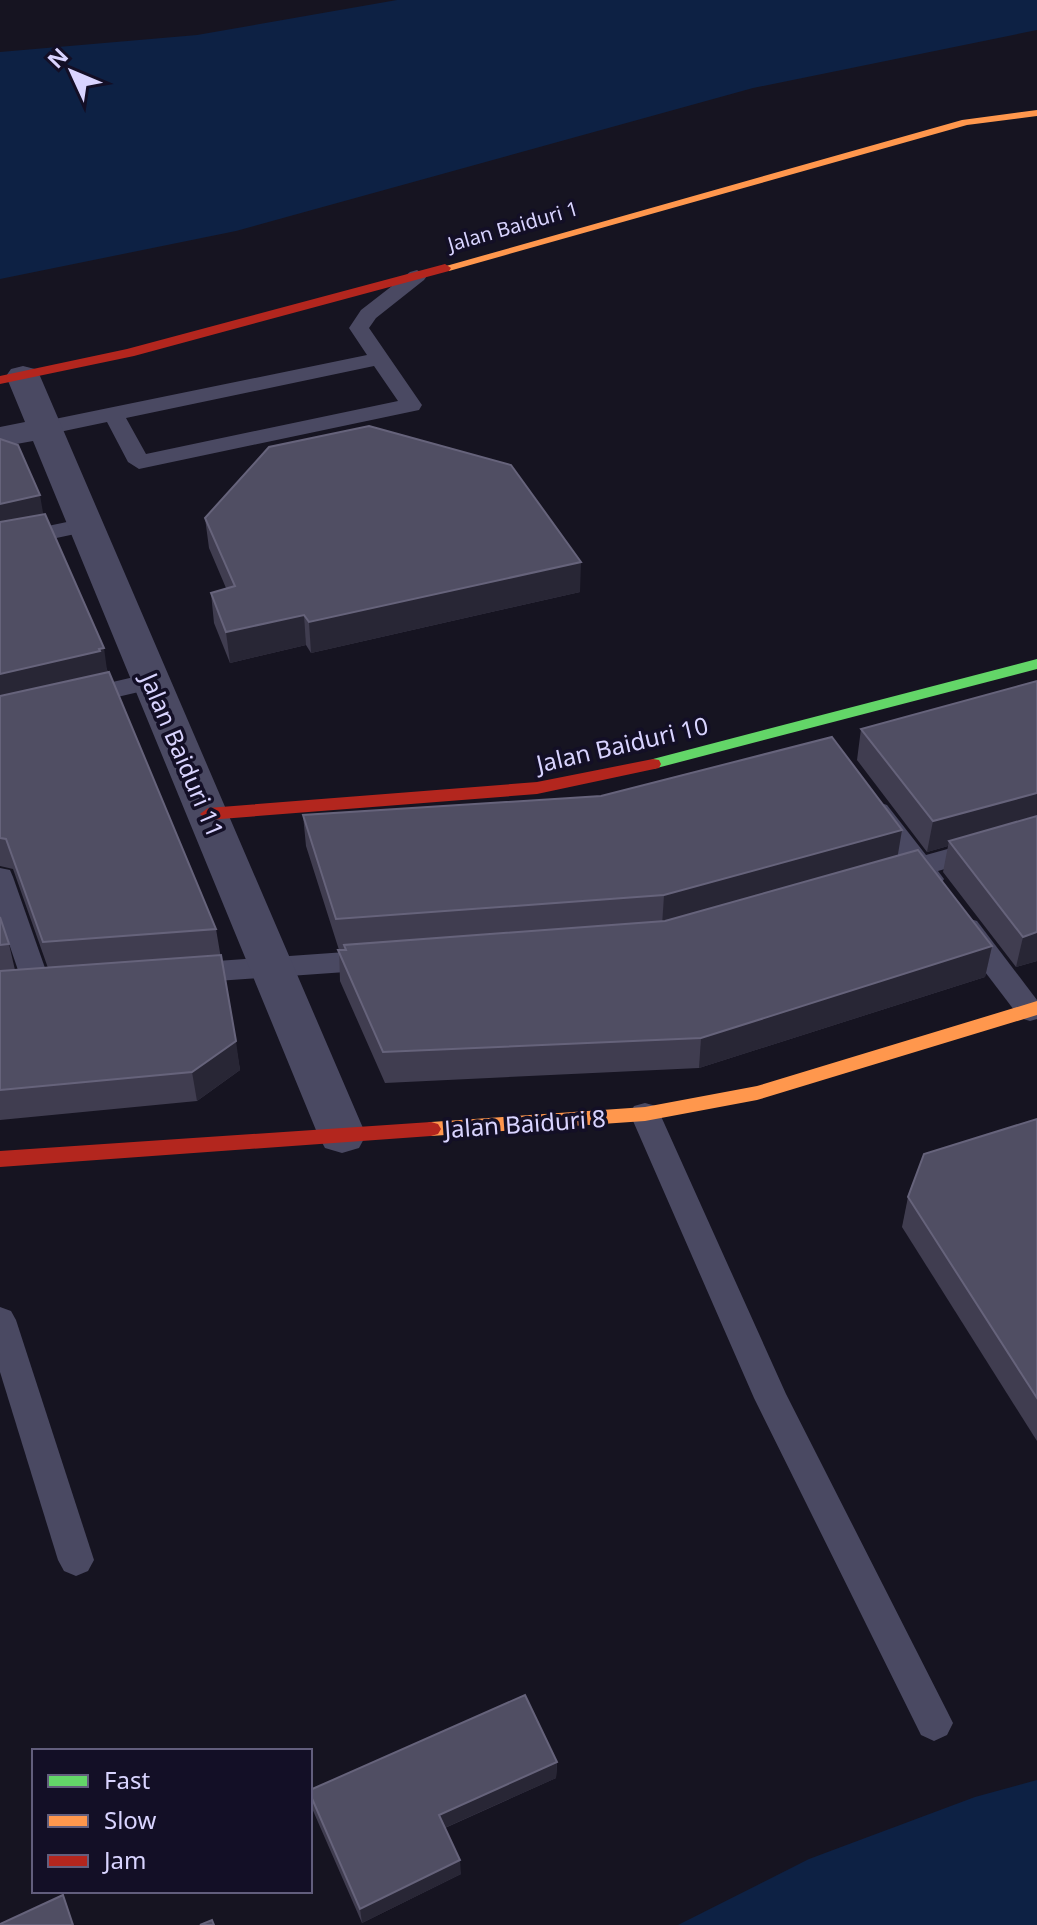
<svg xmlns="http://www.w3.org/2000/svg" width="1037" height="1925" viewBox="0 0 1037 1925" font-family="'Noto Sans',sans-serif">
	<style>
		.water { fill: #0d2144 }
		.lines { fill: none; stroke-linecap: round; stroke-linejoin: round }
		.lane { fill: #4a4962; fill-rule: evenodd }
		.street { fill: #4a4962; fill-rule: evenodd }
		.fast { fill: #63d668; fill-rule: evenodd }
		.slow { fill: #ff974d; fill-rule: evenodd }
		.jam { fill: #b3261e; fill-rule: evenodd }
		.wall { fill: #403d50 }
		.shaded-wall { fill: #282635 }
		.building { fill: #504e63; stroke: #66637b; stroke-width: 2 }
		.labels { text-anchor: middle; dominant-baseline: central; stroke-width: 7; stroke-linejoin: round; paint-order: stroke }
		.far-street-label { font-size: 20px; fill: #d9d4ff; stroke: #130f26 }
		.street-label { font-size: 24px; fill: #d9d4ff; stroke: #130f26 }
	</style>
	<rect width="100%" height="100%" fill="#161421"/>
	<g class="water">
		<path d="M397 0H1037V30L753 88 236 231 0 279V52L197 35Z"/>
		<path d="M1037 1780V1925H678L809 1859 975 1797Z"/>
	</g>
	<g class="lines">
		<g class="lane">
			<path d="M417 270 427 276 424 280 376 318 369 328 422 405 419 410 139 469 128 462 107 422 45 435 34 428 45 421 367 355 349 328 361 310 410 272ZM374 366 398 401 146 454 126 418Z"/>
			<path d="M86 518 94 520 97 525 94 530 0 550V536Z"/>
			<path d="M151 673 160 675 163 681 160 687 79 706 70 704 67 698 70 692Z"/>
			<path d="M878 802 887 805 926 855 1037 824V842L938 871 944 879 940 886C928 889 922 887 914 877L894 883 884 881 881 874 884 867 903 862 865 811 869 805Z"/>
			<path d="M0 868 10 870 13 877 51 985 47 992 37 995 27 992 23 985 0 917Z"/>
			<path d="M967 918 977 921 1037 1000V1019L1030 1021 1020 1018 957 935 953 928 957 921Z"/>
			<path d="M374 950 384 953 388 960 384 967 374 970 188 983 178 980 174 973 178 966 188 963Z"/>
			<path d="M645 1103 656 1106 660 1114 786 1394 947 1711 953 1723 947 1735 934 1741 921 1735 754 1398 630 1114 634 1106Z"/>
			<path d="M0 1307 11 1311 16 1320 94 1560 88 1571 76 1576 64 1571 58 1560 0 1372Z"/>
		</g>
		<path class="street" d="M23 366 35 369 40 376 366 1135 359 1148 342 1153 325 1148 318 1135 33 441 0 447V427L25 422 6 376 11 369Z"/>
		<path class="fast" d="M1037 659V669L653 769 645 764 653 759Z"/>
		<g class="slow">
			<path d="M1037 110V116L967 125 449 271 439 268 962 120Z"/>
			<path d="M1037 1001V1015L757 1100 645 1121 431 1136 424 1134 421 1129 424 1124 431 1122 645 1107 757 1086Z"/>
		</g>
		<g class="jam">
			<path d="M445 264 451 268 449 271 134 356 0 384V376L127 349Z"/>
			<path d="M653 759 659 760 661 764 659 768 537 794 208 820 200 814 208 808 537 782Z"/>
			<path d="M431 1122 438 1124 441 1129 438 1134 431 1136 0 1167V1151Z"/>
		</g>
	</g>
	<g class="wall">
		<path d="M0 439 43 514 108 672 216 929 240 1070 197 1101 0 1120V917L9 944 15 970 48 968 13 869 0 866Z"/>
		<path d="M205 518 580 592 311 653 306 645 230 663 214 623 211 593 226 588 209 548Z"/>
		<path d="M1037 681V961L1016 967 943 872 948 846 927 852 857 760 861 729Z"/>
		<path d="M303 815 898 856 992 946 985 977 699 1068 385 1083 340 981 339 950 306 846Z"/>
		<path d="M1037 1119V1441L902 1227 908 1197Z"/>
		<path d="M557 1762 556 1778 445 1828 461 1874 362 1923 311 1806 310 1790Z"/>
	</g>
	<g class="shaded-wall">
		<path d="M40 495 45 524 0 534V504Z"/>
		<path d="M581 562 580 592 311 653 309 622Z"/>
		<path d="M304 615 306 645 230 663 226 632Z"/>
		<path d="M104 648 108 677 0 705V674Z"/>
		<path d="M1037 793V822L949 841 948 846 927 852 933 821Z"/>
		<path d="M902 830 897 860 662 926 664 895Z"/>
		<path d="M1037 932V961L1016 967 1023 937Z"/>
		<path d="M992 946 985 977 699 1068 701 1038Z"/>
		<path d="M236 1041 240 1070 197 1101 192 1072Z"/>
		<path d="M557 1762 556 1778 440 1830 439 1815Z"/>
		<path d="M460 1860 461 1874 362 1923 360 1909Z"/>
	</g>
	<g class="building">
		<path d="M369 426 511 465 581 562 309 622 304 615 226 632 211 593 235 586 205 518 269 447Z"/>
		<path d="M0 439 18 445 40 495 0 504Z"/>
		<path d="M45 514 104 648 99 649 100 651 0 674V522Z"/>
		<path d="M109 672 216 929 43 942 6 839 0 838V696Z"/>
		<path d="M1037 681V793L933 821 861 729Z"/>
		<path d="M832 737 902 830 664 895 336 919 303 815 601 796Z"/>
		<path d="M1037 816V932L1023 937 949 841Z"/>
		<path d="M918 850 992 946 701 1038 383 1052 338 950H346L344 945 665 921Z"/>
		<path d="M0 917 9 944 0 945Z"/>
		<path d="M221 955 236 1041 192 1072 0 1090V971Z"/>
		<path d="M1037 1119V1398L908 1197 924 1154Z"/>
		<path d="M525 1695 557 1762 439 1815 460 1860 360 1909 310 1794V1790Z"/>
		<path d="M63 1895 73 1925H0V1924Z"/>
		<path d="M212 1920 214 1925H200Z"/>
	</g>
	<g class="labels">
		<g class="far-street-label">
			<text transform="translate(513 226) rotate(-16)">Jalan Baiduri 1</text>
		</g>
		<g class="street-label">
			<text transform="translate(622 744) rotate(-13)">Jalan Baiduri 10</text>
			<text transform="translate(183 755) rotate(67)">Jalan Baiduri 11</text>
			<text transform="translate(525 1123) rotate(-4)">Jalan Baiduri 8</text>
		</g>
	</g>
	<rect x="32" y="1749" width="280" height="144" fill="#130f26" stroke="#625e7d" stroke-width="2"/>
	<rect x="48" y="1775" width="40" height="12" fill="#63d668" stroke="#625e7d" stroke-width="2"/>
	<text x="104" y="1789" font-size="24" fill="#d9d4ff">Fast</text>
	<rect x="48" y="1815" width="40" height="12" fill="#ff974d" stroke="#625e7d" stroke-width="2"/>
	<text x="104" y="1829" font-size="24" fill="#d9d4ff">Slow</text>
	<rect x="48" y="1855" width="40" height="12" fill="#b3261e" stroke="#625e7d" stroke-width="2"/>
	<text x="104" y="1869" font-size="24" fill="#d9d4ff">Jam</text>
	<g transform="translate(72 72) rotate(314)" stroke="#130f26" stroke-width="6" paint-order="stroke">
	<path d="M0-6L14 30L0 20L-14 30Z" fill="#d9d4ff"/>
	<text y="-12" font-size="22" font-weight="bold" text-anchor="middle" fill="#d9d4ff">N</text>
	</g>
</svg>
